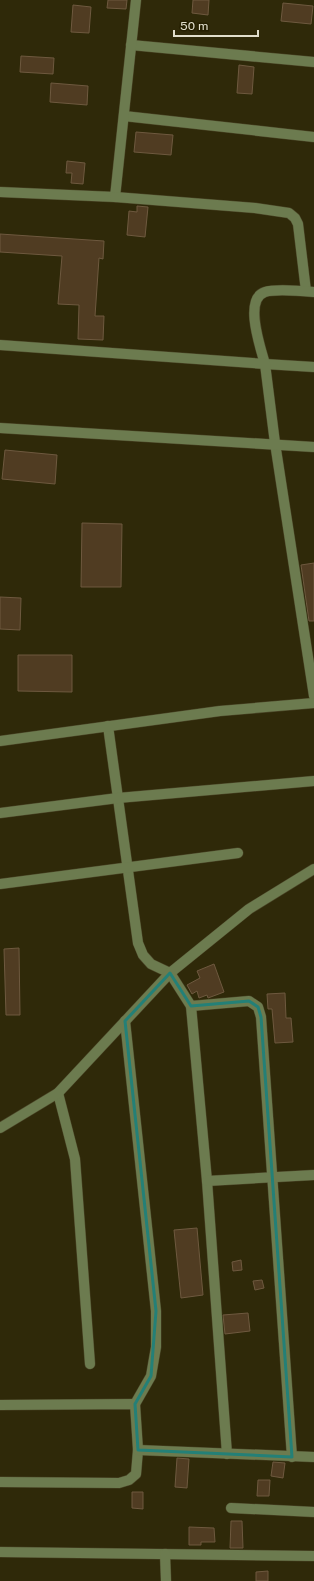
<svg xmlns="http://www.w3.org/2000/svg" width="314" height="1581" viewBox="0 0 314 1581" font-family="'Public Sans',sans-serif">
	<style>
		.building { fill: #503c22; stroke: #6e593f }
		.lines { fill: none; stroke-linecap: round; stroke-linejoin: round }
		.minor-casing { stroke: #4b4628; stroke-width: 11 }
		.minor { stroke: #6c7b4f; stroke-width: 10 }
		.marked { fill: none; stroke: #248077; stroke-width: 3; stroke-linejoin: round }
	</style>
	<rect width="100%" height="100%" fill="#2f2909"/>
	<g class="building">
		<path d="M108 0H127L126 9 107 8Z"/>
		<path d="M193 0H209L208 15 192 13Z"/>
		<path d="M283 3 313 6 311 24 281 21Z"/>
		<path d="M73 5 91 7 89 33 71 32Z"/>
		<path d="M21 56 54 58 53 74 20 72Z"/>
		<path d="M239 65 254 67 252 94 237 93Z"/>
		<path d="M51 83 88 86 87 105 50 102Z"/>
		<path d="M136 132 173 135 171 155 134 152Z"/>
		<path d="M67 161 85 163 83 184 71 183 72 173H66Z"/>
		<path d="M137 206 148 207 145 237 127 235 129 211 137 212Z"/>
		<path d="M0 234 104 241 103 259 99 258 95 316H104L103 340 78 339 79 305 58 304 62 256 0 252Z"/>
		<path d="M5 450 57 455 55 484 2 479Z"/>
		<path d="M82 523 122 524 121 587H81Z"/>
		<path d="M314 563V621H309L301 565Z"/>
		<path d="M0 597 21 598 20 630 0 629Z"/>
		<path d="M18 655H72V692L18 691Z"/>
		<path d="M19 948 20 1015H6L4 949Z"/>
		<path d="M214 964 224 992 208 998 207 995 199 998 197 991 192 994 187 985 200 978 197 971Z"/>
		<path d="M285 993 286 1018H291L293 1042 275 1043 272 1009H268L267 994Z"/>
		<path d="M197 1228 203 1295 181 1298 174 1230Z"/>
		<path d="M241 1260 242 1270 233 1271 232 1262Z"/>
		<path d="M262 1280 264 1288 255 1290 253 1281Z"/>
		<path d="M248 1313 250 1331 225 1334 223 1315Z"/>
		<path d="M177 1458 189 1459 187 1488 175 1487Z"/>
		<path d="M273 1462 285 1463 283 1478 271 1476Z"/>
		<path d="M258 1480H270L269 1496H257Z"/>
		<path d="M132 1492H143V1509L132 1508Z"/>
		<path d="M231 1521H242L243 1548H230Z"/>
		<path d="M189 1527 214 1528 215 1542H201V1545H189Z"/>
		<path d="M268 1571V1581H256V1572Z"/>
	</g>
	<g class="lines">
		<g class="minor-casing">
			<g id="minor">
				<path d="M131 45 314 62"/>
				<path d="M124 116 314 137"/>
				<path d="M0 192 115 197 136 0"/>
				<path d="M115 197 255 208 289 213 295 218 298 224 306 291"/>
				<path d="M314 292C303 291 274 289 265 292 243 299 261 349 265 364L314 367"/>
				<path d="M0 345 265 364 275 443 314 696"/>
				<path d="M0 428 314 447"/>
				<path d="M108 726 138 943 143 955 151 964 170 973 191 1006 207 1181 227 1454"/>
				<path d="M0 741 220 711 314 703"/>
				<path d="M0 813 118 798 314 781"/>
				<path d="M0 884 238 853"/>
				<path d="M191 1006 249 1001 258 1007 261 1017 292 1457"/>
				<path d="M125 1021 156 1311V1347L151 1376 135 1404"/>
				<path d="M58 1093 75 1159 90 1364"/>
				<path d="M0 1128 58 1093 170 973 249 909 314 869"/>
				<path d="M207 1181 314 1175"/>
				<path d="M0 1405 135 1404 138 1450 136 1474 129 1480 119 1483 0 1482"/>
				<path d="M138 1450 314 1457"/>
				<path d="M231 1508 314 1512"/>
				<path d="M0 1552 314 1556"/>
				<path d="M165 1554 166 1581"/>
			</g>
		</g>
		<use href="#minor" class="minor"/>
	</g>
	<path class="marked" d="M170 973 191 1006 249 1001 258 1007 261 1017 292 1457 138 1450 135 1404 151 1376 156 1311 125 1021Z"/>
	<path d="M174 30v6h84v-6" fill="none" stroke="#e1decc" stroke-width="2"/>
	<text x="180" y="30" font-size="12" fill="#e1decc" stroke="#251f01" stroke-width="3" paint-order="stroke">50 m</text>
</svg>
